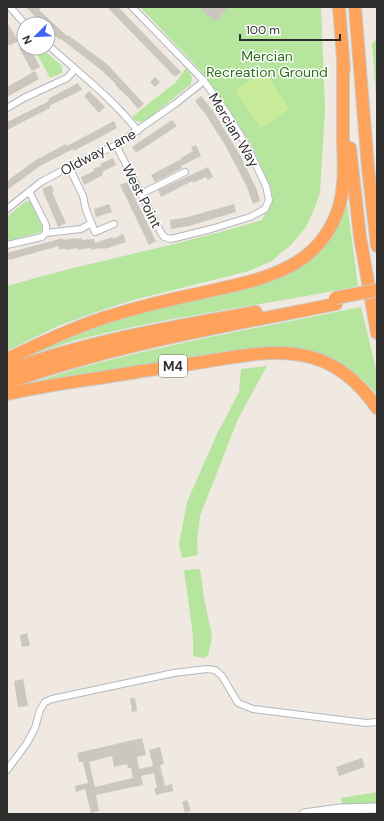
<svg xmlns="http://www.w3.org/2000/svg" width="384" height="821" viewBox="0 0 384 821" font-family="'DM Sans',sans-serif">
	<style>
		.green { fill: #b6e59e }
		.pitch { fill: #c9ec9a }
		.building { fill: #cbc7bf; fill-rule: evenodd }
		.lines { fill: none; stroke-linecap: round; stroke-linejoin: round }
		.minor-casing { stroke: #b4b7c1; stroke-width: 8 }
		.secondary-casing { stroke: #b4b7c1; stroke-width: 11 }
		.motorway-casing { stroke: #c9c9c9; stroke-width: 14 }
		.minor { stroke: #fff; stroke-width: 6 }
		.secondary { stroke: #fff; stroke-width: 9 }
		.motorway { stroke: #ffa35c; stroke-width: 12 }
		.motorway-bridge-casing { stroke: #c9c9c9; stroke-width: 14; stroke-linecap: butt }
		.motorway-bridge { stroke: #ffa35c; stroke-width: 12 }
		.labels { text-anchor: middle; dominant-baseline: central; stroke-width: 3; stroke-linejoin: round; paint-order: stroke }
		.shield { fill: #fff; stroke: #6d6d6d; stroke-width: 1 }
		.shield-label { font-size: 13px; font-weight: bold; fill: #2e2e2e }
		.park-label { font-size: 14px; fill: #2c6e1b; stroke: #fff }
		.street-label { font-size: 14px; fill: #2e2e2e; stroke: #fff }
	</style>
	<rect width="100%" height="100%" fill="#efe9e1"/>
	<g class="green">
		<path d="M140 7H321L325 110 320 193 315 207 306 227 291 245 276 257 274 260 249 271 133 300 93 313 58 326 7 351V286C91 261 179 246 262 220L273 199 270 186 253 148 231 112 199 69Z"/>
		<path d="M377 39V108L372 44Z"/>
		<path d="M34 48H41L62 66V73L50 78Z"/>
		<path d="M186 68 192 77 191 84 144 122 137 121 132 117 176 82Z"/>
		<path d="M26 201H30L42 227 41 232 7 241V217Z"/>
		<path d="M345 201 347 203 358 286C268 305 175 315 84 338 64 343 44 351 24 357L27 355 103 323 289 272Z"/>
		<path d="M361 307 377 373V395C361 375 339 359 313 352 305 349 297 349 288 348L18 387C38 381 58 374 79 368 172 343 267 326 361 307Z"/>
		<path d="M267 366 238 419 200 516 197 542 198 555 182 558 179 544 187 502 216 436 239 392 241 369Z"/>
		<path d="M200 569 204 598 212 636 208 656 203 658 193 656V635L184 570Z"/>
		<path d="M377 792V804L346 806 342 804 341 798Z"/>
	</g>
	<path class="pitch" d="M264 71 289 109 261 128 235 90Z"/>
	<g class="building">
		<path d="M26 7H42L39 10 67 36 68 35 107 64 144 104 138 109 129 98 115 85 116 84 101 70 61 39 60 40 48 30V24H42Z"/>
		<path d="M107 7H118L181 72 175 77Z"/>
		<path d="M203 7H228L216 22 201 10Z"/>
		<path d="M7 22 18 41 9 46 7 42Z"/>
		<path d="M19 48H30L40 67 32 71Z"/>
		<path d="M35 71 39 79 7 97V87Z"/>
		<path d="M155 77 160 82 155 87 150 82Z"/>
		<path d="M78 83 82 90 49 106 50 108 7 130V122L49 101 48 99Z"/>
		<path d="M89 91 105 107 99 113 84 96Z"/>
		<path d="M201 96 213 111 240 155 257 190 260 201 253 204 247 187 225 145 206 115 195 101Z"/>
		<path d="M172 120 177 126 136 153 132 147Z"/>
		<path d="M114 121 117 128 74 151 73 149 40 166 7 190V182L11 178 36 160 66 144 67 146Z"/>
		<path d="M196 145 201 156 181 166 182 168 155 182 151 175 181 159V158L193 151 191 147Z"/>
		<path d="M113 158 116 165 102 172 103 175 84 185 81 177 94 171 93 169 101 166 100 164Z"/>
		<path d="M208 167 213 177 208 180 206 177 193 183 192 181 161 197 158 190Z"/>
		<path d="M127 182 156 241 149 245 120 185Z"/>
		<path d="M51 185 54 191 52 192 66 223 58 227 42 189Z"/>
		<path d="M109 204 112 212 96 217 94 209Z"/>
		<path d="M234 204 236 212 189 226 171 229 170 220 188 217Z"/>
		<path d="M123 234 126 242 105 249V248L101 249 100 248 91 250V248L78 250V248L65 250V248L59 250V246L9 260 7 253 63 238V240L76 238 77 239 82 238V240L94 239 95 243 113 237V239Z"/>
		<path d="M27 633 30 646 22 647 20 635Z"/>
		<path d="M23 679 28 706 18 707 14 681Z"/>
		<path d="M130 698H135L137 711 132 712Z"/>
		<path d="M142 738 146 755 137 757 139 769 153 766 149 750 160 747 164 764 160 765 165 786 172 784 173 791 156 795 154 788H157L154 773 141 776 143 785 96 795 99 811 91 813 85 789 76 792 75 786 88 783 83 762H79L77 753ZM112 756 114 767 127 764 128 768H131L133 778 95 787 89 762Z"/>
		<path d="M362 758 365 767 339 776 336 767Z"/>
		<path d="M187 800 191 811 185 813 182 802Z"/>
	</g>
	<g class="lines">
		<g class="minor-casing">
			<g id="minor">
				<path d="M10 7 25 24"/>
				<path d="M48 45C79 73 112 98 138 131"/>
				<path d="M7 108 24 98 67 78 75 69"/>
				<path d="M116 145 160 231 164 237 171 239 211 229 250 217 265 209 269 200 266 186 248 148 227 113 204 81 132 7"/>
				<path d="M69 167 83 196 86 210 95 232 114 224"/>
				<path d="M141 194 185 172"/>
				<path d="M7 209 41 182 69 167 116 145 175 104 204 81"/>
				<path d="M46 233 81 229 88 225"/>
				<path d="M7 245 42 237 46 233V225L29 191"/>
				<path d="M7 770 27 743 35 728 40 710 45 702 52 699 174 673 207 669 215 670 222 676 238 703 253 709 366 723 377 722"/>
			</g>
		</g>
		<g class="secondary-casing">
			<path id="secondary" d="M304 814 340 809 377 808"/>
		</g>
		<g class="motorway-casing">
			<g id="motorway">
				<path d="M339 7 344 70"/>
				<path d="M355 7 368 168 377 246"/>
				<path d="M350 148 360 237 377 333"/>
				<path d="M7 359C42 343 76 326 113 315 142 306 172 299 201 293 257 280 317 272 338 210 345 189 344 165 343 143 343 116 343 89 343 62"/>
				<path d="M7 371C87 341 172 327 256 312"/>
				<path d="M7 383C114 345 225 326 336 304"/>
				<path d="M7 394C52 384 97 379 142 371 166 368 190 364 214 360 247 355 281 348 314 358 341 366 361 385 377 408"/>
			</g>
		</g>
		<use href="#minor" class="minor"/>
		<use href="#secondary" class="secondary"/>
		<use href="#motorway" class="motorway"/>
		<g class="motorway-bridge-casing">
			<path id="motorway-bridge" d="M335 298 377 290"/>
		</g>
		<use href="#motorway-bridge" class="motorway-bridge"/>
	</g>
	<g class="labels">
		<rect class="shield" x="159" y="355" width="28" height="22" rx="3"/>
		<g class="shield-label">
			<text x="173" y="366">M4</text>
		</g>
		<g class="park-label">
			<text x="267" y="56">Mercian<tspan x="267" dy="16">Recreation Ground</tspan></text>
		</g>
		<g class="street-label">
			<text transform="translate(234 130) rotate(59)">Mercian Way</text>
			<text transform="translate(98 152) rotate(-28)">Oldway Lane</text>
			<text transform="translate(142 196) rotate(63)">West Point</text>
		</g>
	</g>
	<rect width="384" height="821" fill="none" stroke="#2e2e2e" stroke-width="16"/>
	<g transform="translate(36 36) rotate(246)"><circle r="19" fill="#ffffff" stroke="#ababab"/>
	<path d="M0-3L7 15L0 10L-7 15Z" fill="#4264fb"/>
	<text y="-6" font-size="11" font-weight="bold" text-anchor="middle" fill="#2e2e2e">N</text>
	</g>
	<path d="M240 34v6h100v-6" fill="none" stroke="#2e2e2e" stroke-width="2"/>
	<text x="246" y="34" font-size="12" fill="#2e2e2e" stroke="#ffffff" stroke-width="3" paint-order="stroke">100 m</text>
</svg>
